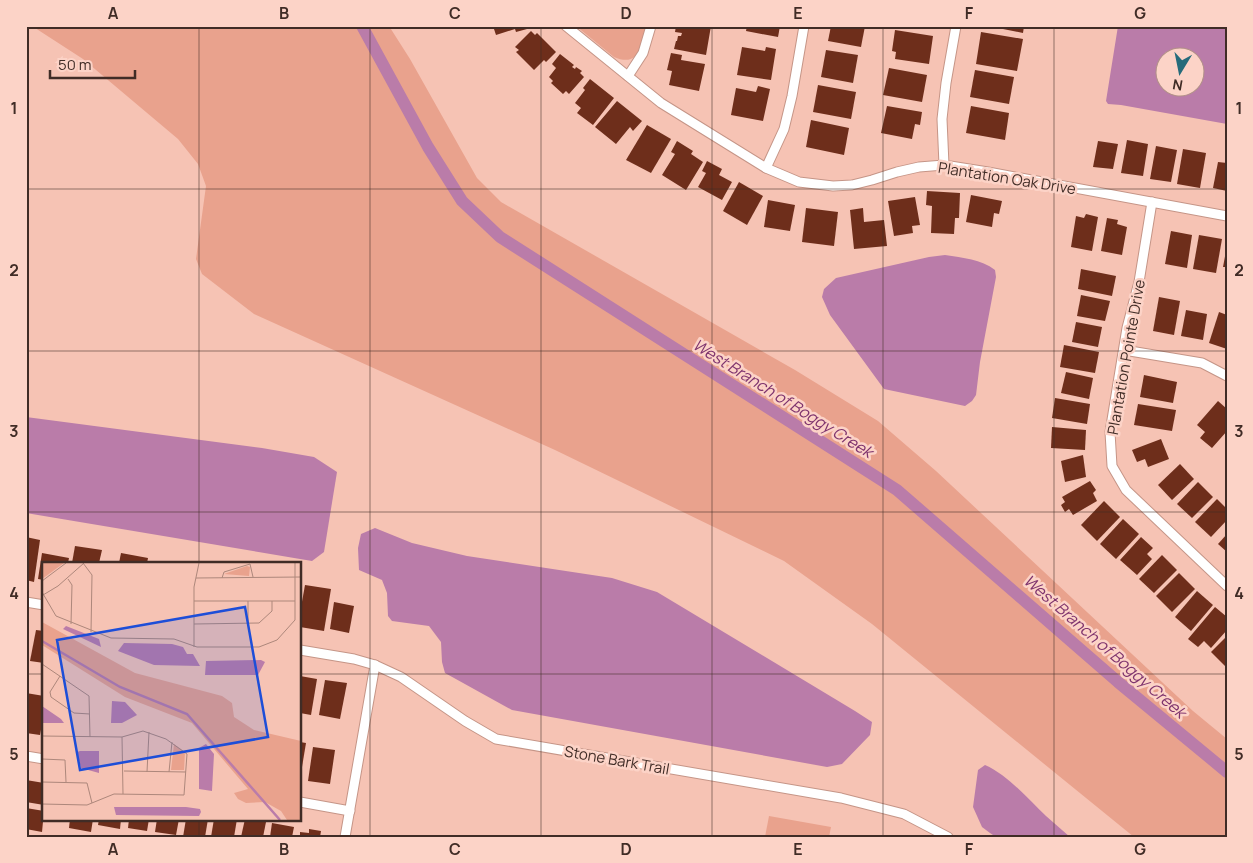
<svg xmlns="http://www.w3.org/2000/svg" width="1253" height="863" viewBox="0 0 1253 863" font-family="Manrope,sans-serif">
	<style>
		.green { fill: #e9a28d }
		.water { fill: #ba7ca9; fill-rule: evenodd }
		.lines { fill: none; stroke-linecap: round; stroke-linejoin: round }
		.canal { stroke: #ba7ca9; stroke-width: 12 }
		.building { fill: #6e2e1b }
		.minor-casing { stroke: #c59587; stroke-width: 11 }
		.minor { stroke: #fff; stroke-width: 9 }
		.grid { fill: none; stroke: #402c26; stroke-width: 1; stroke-opacity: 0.55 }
		.labels { text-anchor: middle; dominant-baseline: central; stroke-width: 5; stroke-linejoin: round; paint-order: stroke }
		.street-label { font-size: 15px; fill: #402c26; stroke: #fcd3c7 }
		.water-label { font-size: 16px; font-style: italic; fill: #7f346e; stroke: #fcd3c7 }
		.inset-river { fill: none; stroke: #ba7ca9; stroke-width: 2.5 }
		.inset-road { fill: none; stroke: #ad877b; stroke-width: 1 }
		.view { fill: #1d4ed8; fill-opacity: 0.15; stroke: #1d4ed8; stroke-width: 2.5 }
		.inset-edge { fill: none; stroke: #402c26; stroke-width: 2.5 }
		.neatline { fill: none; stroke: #402c26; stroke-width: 2 }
		.grid-label { font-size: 16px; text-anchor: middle; font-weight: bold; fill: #402c26 }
	</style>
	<rect width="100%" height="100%" fill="#f6c3b4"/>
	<g class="green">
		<path d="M32 26H389L410 59 477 178 501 202 795 370 878 421 936 471 1193 711 1227 739V837H1134L872 624 784 561 555 450 254 314 202 274 196 259 206 186 198 164 178 139 83 59Z"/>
		<path d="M576 26H646C643 45 639 68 614 57Z"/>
		<path d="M769 816 831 827 829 837H765Z"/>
	</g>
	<g class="water">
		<path d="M1118 26H1227V124L1121 105 1108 104 1106 101ZM1166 58H1196V88H1166Z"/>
		<path d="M945 255C963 258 981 259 995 270L996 277 980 362 976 395 972 401 965 406 884 389 830 315 822 297 824 289 836 278 929 257Z"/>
		<path d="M26 417 262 448 314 457 337 472 324 552 312 561 26 513Z"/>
		<path d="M375 528 412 543 467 556 612 578 657 592 855 711 872 722 870 735 842 764 827 767 512 710 445 673 442 662 441 642 429 626 392 621 388 616 387 593 382 580 359 570 358 548 361 534Z"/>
		<path d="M985 765C1008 775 1028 799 1046 816 1054 823 1062 830 1070 837H996L990 833 982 827 973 807 978 770Z"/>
	</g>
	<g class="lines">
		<path class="canal" d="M362 26 428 147 462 201 500 237 897 490 1118 682 1227 772"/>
	</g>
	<g class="building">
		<path d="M493 26H526L527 29 516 32 515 29 496 35Z"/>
		<path d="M676 26H711L706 55 674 49 676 41H677L678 36H681L682 33 675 32Z"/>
		<path d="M747 26H780L778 37 746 31Z"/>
		<path d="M831 26H865L861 47 828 41Z"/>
		<path d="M993 26H1024L1023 33 993 27Z"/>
		<path d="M895 30 933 36 929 64 895 59 896 52 892 51Z"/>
		<path d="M531 31 535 35 537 33 556 52 546 62 544 60 534 70 516 52 519 50 515 47Z"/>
		<path d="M981 32 1023 39 1017 71 976 64Z"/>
		<path d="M742 47 765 51 766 47 776 49 771 80 737 75Z"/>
		<path d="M826 50 858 55 853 83 821 77Z"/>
		<path d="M671 53 682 55 681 60 705 64 699 91 669 85 672 71 667 70Z"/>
		<path d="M560 54 574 65 572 67 575 69 576 67 582 71 580 73 584 77 569 94 566 91 563 94 551 83 553 81 549 77 556 68 552 64Z"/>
		<path d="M889 68 927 75 922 102 883 95Z"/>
		<path d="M975 70 1014 77 1009 104 970 97Z"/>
		<path d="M590 79 614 98 593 125 577 113 581 108 575 103 585 90 583 88Z"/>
		<path d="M818 85 856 92 851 119 813 112Z"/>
		<path d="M758 86 770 89 763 121 731 115 736 88 756 92Z"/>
		<path d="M617 101 642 121 633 131 630 127 616 144 595 127Z"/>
		<path d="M887 106 922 112 920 125 915 124 912 139 881 133Z"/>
		<path d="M971 106 1009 113 1005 140 966 133Z"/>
		<path d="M811 120 849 128 844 155 806 147Z"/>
		<path d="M647 125 671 139 651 173 626 160Z"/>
		<path d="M1127 140 1148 144 1143 176 1121 173Z"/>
		<path d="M677 141 693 151 691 154 703 162 686 190 662 175 675 154 671 152Z"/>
		<path d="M1098 141 1118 144 1113 169 1093 167Z"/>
		<path d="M1156 146 1177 150 1171 182 1150 179Z"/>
		<path d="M1183 149 1206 153 1200 188 1177 184Z"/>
		<path d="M707 161 722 169 719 175 732 182 722 200 698 187 706 173 702 171Z"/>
		<path d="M1218 162 1227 163V191L1213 188Z"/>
		<path d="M739 182 763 196 747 225 723 211Z"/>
		<path d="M927 191 960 193 959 218H955L954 234 931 233 932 206 926 205Z"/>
		<path d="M971 195 1002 201 999 214 994 213 992 227 966 222Z"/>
		<path d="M915 197 920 225 912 226 913 233 894 236 888 201Z"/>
		<path d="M768 200 795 205 790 231 764 227Z"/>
		<path d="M806 208 838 212 834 246 802 242Z"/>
		<path d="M863 208 864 222 884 220 887 246 854 249 850 210Z"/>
		<path d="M1086 214 1098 217 1092 251 1071 247 1076 216 1084 218Z"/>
		<path d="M1107 218 1118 220 1117 224 1127 227 1122 255 1101 251Z"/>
		<path d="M1171 231 1192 235 1187 268 1165 264Z"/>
		<path d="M1199 235 1222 239 1216 273 1193 269Z"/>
		<path d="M1226 251H1227V267H1223Z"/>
		<path d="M1081 269 1116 276 1112 296 1078 289Z"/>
		<path d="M1081 295 1110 301 1105 321 1077 316Z"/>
		<path d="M1159 297 1180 301 1174 335 1153 331Z"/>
		<path d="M1186 310 1207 314 1203 340 1181 336Z"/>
		<path d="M1219 312 1227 315V349L1209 343Z"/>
		<path d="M1076 322 1102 327 1098 347 1072 342Z"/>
		<path d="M1064 345 1099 352 1095 373 1060 367Z"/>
		<path d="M1066 372 1093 378 1089 399 1061 393Z"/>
		<path d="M1144 375 1177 382 1173 403 1140 397Z"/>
		<path d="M1055 398 1090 404 1087 424 1052 418Z"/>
		<path d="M1218 401 1227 409V431L1212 448 1200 438 1205 432 1197 425Z"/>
		<path d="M1138 404 1176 410 1172 431 1134 425Z"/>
		<path d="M1052 427 1086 430 1085 450 1051 448Z"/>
		<path d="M1161 439 1169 459 1148 467 1145 459 1137 462 1132 450Z"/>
		<path d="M1083 455 1086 477 1065 482 1061 461Z"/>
		<path d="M1180 464 1194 479 1172 500 1158 485Z"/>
		<path d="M1090 481 1096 490 1093 493 1097 501 1073 515 1069 509 1065 512 1061 505 1065 502 1062 497Z"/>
		<path d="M1198 482 1213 497 1192 518 1177 504Z"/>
		<path d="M1217 499 1227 509V520L1211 537 1195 522Z"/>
		<path d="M1104 501 1120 517 1097 541 1081 525Z"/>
		<path d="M1123 519 1139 534 1116 559 1100 544Z"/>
		<path d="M1227 534V552L1218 544Z"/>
		<path d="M26 537 40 540 34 582 26 580Z"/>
		<path d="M1141 537 1153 548 1147 554 1152 559 1137 575 1120 560Z"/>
		<path d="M75 546 102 550 99 563H72Z"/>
		<path d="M42 553 69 558 68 563H44V580L38 579Z"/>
		<path d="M121 553 148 558 147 563H119Z"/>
		<path d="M1162 555 1177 570 1154 593 1139 579Z"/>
		<path d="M1179 573 1195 589 1172 612 1156 596Z"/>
		<path d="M305 585 331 589 324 631 300 627V613Z"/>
		<path d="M1197 591 1213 605 1191 631 1175 617Z"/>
		<path d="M334 602 354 606 349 633 330 629Z"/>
		<path d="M1215 607 1227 617V630L1211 648 1204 641 1198 647 1188 639Z"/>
		<path d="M36 630 44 631V663L30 661Z"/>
		<path d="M1227 636V668L1211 652Z"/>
		<path d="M300 676 317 679 311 715 300 713Z"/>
		<path d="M325 680 347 683 340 719 319 715Z"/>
		<path d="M26 693 44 696V714L40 735 26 733Z"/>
		<path d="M300 742 306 743 301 773H300Z"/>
		<path d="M313 747 335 750 330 784 308 781Z"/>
		<path d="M26 780 44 783V805L26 802Z"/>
		<path d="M26 808 44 811 42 832 26 829Z"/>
		<path d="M70 819H93L91 832 69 828Z"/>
		<path d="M99 819H121L120 829 98 825Z"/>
		<path d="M129 819H149L147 831 128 828Z"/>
		<path d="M157 819H179L176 835 155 832Z"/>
		<path d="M186 819H208L205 837H183Z"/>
		<path d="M214 819H237L234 837H211Z"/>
		<path d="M245 819H252L266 822 263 837H241Z"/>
		<path d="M272 823 294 827 292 837H270Z"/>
		<path d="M309 829 321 831 320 837H300V832L309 833Z"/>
	</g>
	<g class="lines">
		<g class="minor-casing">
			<g id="minor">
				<path d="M566 26 661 103 766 168 799 182 833 186 852 185 872 180 897 172 919 167 944 165 988 172 1227 216"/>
				<path d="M628 76 643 53 651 26"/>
				<path d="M944 165 942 119 946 83 956 26"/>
				<path d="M766 168 784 129 792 96 804 26"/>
				<path d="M1152 202 1139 282 1127 328 1110 432 1112 466 1126 490 1227 586"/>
				<path d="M1124 350 1202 363 1227 376"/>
				<path d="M26 602 44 605"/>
				<path d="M300 650 354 659 375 665 401 677 465 721 496 739 841 798 904 814 948 837"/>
				<path d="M26 756 44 759"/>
				<path d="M300 802 350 811"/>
				<path d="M345 837 375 665"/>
			</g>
		</g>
		<use href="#minor" class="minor"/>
	</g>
	<path class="grid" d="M199 26V563M370 26V837M541 26V837M712 26V837M883 26V837M1054 26V837M26 189H1227M26 351H1227M26 512H1227M26 674H44M300 674H1227M199 819V837"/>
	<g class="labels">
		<g class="street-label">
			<text transform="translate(1007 178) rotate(9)">Plantation Oak Drive</text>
			<text transform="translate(1126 357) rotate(-80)">Plantation Pointe Drive</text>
			<text transform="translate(617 760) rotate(10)">Stone Bark Trail</text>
		</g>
		<g class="water-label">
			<text transform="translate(783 398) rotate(32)">West Branch of Boggy Creek</text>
			<text transform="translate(1105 646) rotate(41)">West Branch of Boggy Creek</text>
		</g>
	</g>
	<g transform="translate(42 562)">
		<rect width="259" height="259" fill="#f6c3b4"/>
		<path d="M0 1H22L0 17ZM205 4 208 5 207 14 182 12ZM0 60 93 111 180 134 190 141 192 155 212 168 259 179V258H245L239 249 223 240 204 241 196 237 192 231 206 227 150 161 83 135 0 83ZM132 182 143 190 142 208H129Z" fill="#e9a28d"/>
		<path d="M24 64 57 77 59 85 21 67ZM82 81 130 82 141 85 145 92H151L158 104 112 103 76 89ZM219 98 223 100 216 113H163L164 99ZM70 139 83 140 95 153 80 161H69ZM0 144 19 157 22 161H0ZM164 182 172 192 170 229 157 227V186ZM38 189H57V211L39 206 35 190ZM72 245H144L158 247 159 250 157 254 74 253Z" fill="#ba7ca9"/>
		<path class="inset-river" d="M0 79 78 125 145 152 180 192M180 192 238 258"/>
		<path class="inset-road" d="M41 1 50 13 49 70M154 16 259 15M180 16 182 10 208 2 211 15M26 17 30 23 29 62M0 19 24 1M0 30 14 54 69 76 132 77 155 85H217L235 78 253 58V1M1 33 16 24 42 1M152 39H253M152 62 217 61 230 49V39M206 62V39M152 85V25L157 1M0 102 47 134 48 175M18 114 8 130 9 135 32 151 48 152M0 174 80 175 101 169 124 177 145 192 142 233 72 232 45 243 0 242M80 175 81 232M0 197 23 198 24 220M82 209 144 210M105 210 107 170M127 210 130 180M0 220 45 221 50 241"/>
		<path class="view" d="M203 45 226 175 38 208 15 78Z"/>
		<rect width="259" height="259" class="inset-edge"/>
	</g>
	<rect width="1253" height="863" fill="none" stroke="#fcd3c7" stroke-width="55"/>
	<g transform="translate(1180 72) rotate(190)"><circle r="24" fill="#fcd3c7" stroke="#b19087"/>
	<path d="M0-4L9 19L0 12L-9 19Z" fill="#266b7b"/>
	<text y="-8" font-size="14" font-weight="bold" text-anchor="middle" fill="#402c26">N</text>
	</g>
	<path d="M50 70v8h85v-8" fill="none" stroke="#402c26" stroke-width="2.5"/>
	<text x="58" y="70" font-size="15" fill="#402c26" stroke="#fcd3c7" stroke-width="4" paint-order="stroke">50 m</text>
	<rect x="28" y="28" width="1198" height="808" class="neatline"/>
	<g class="grid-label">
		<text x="113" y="19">A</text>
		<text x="284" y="19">B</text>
		<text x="455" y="19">C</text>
		<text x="626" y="19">D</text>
		<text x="798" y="19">E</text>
		<text x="969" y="19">F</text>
		<text x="1140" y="19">G</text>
		<text x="14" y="114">1</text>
		<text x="1239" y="114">1</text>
		<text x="14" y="276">2</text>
		<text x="1239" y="276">2</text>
		<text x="14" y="437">3</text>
		<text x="1239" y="437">3</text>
		<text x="14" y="599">4</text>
		<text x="1239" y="599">4</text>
		<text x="14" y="760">5</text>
		<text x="1239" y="760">5</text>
		<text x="113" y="855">A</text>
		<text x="284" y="855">B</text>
		<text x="455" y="855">C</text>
		<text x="626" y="855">D</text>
		<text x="798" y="855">E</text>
		<text x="969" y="855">F</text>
		<text x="1140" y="855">G</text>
	</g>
</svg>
